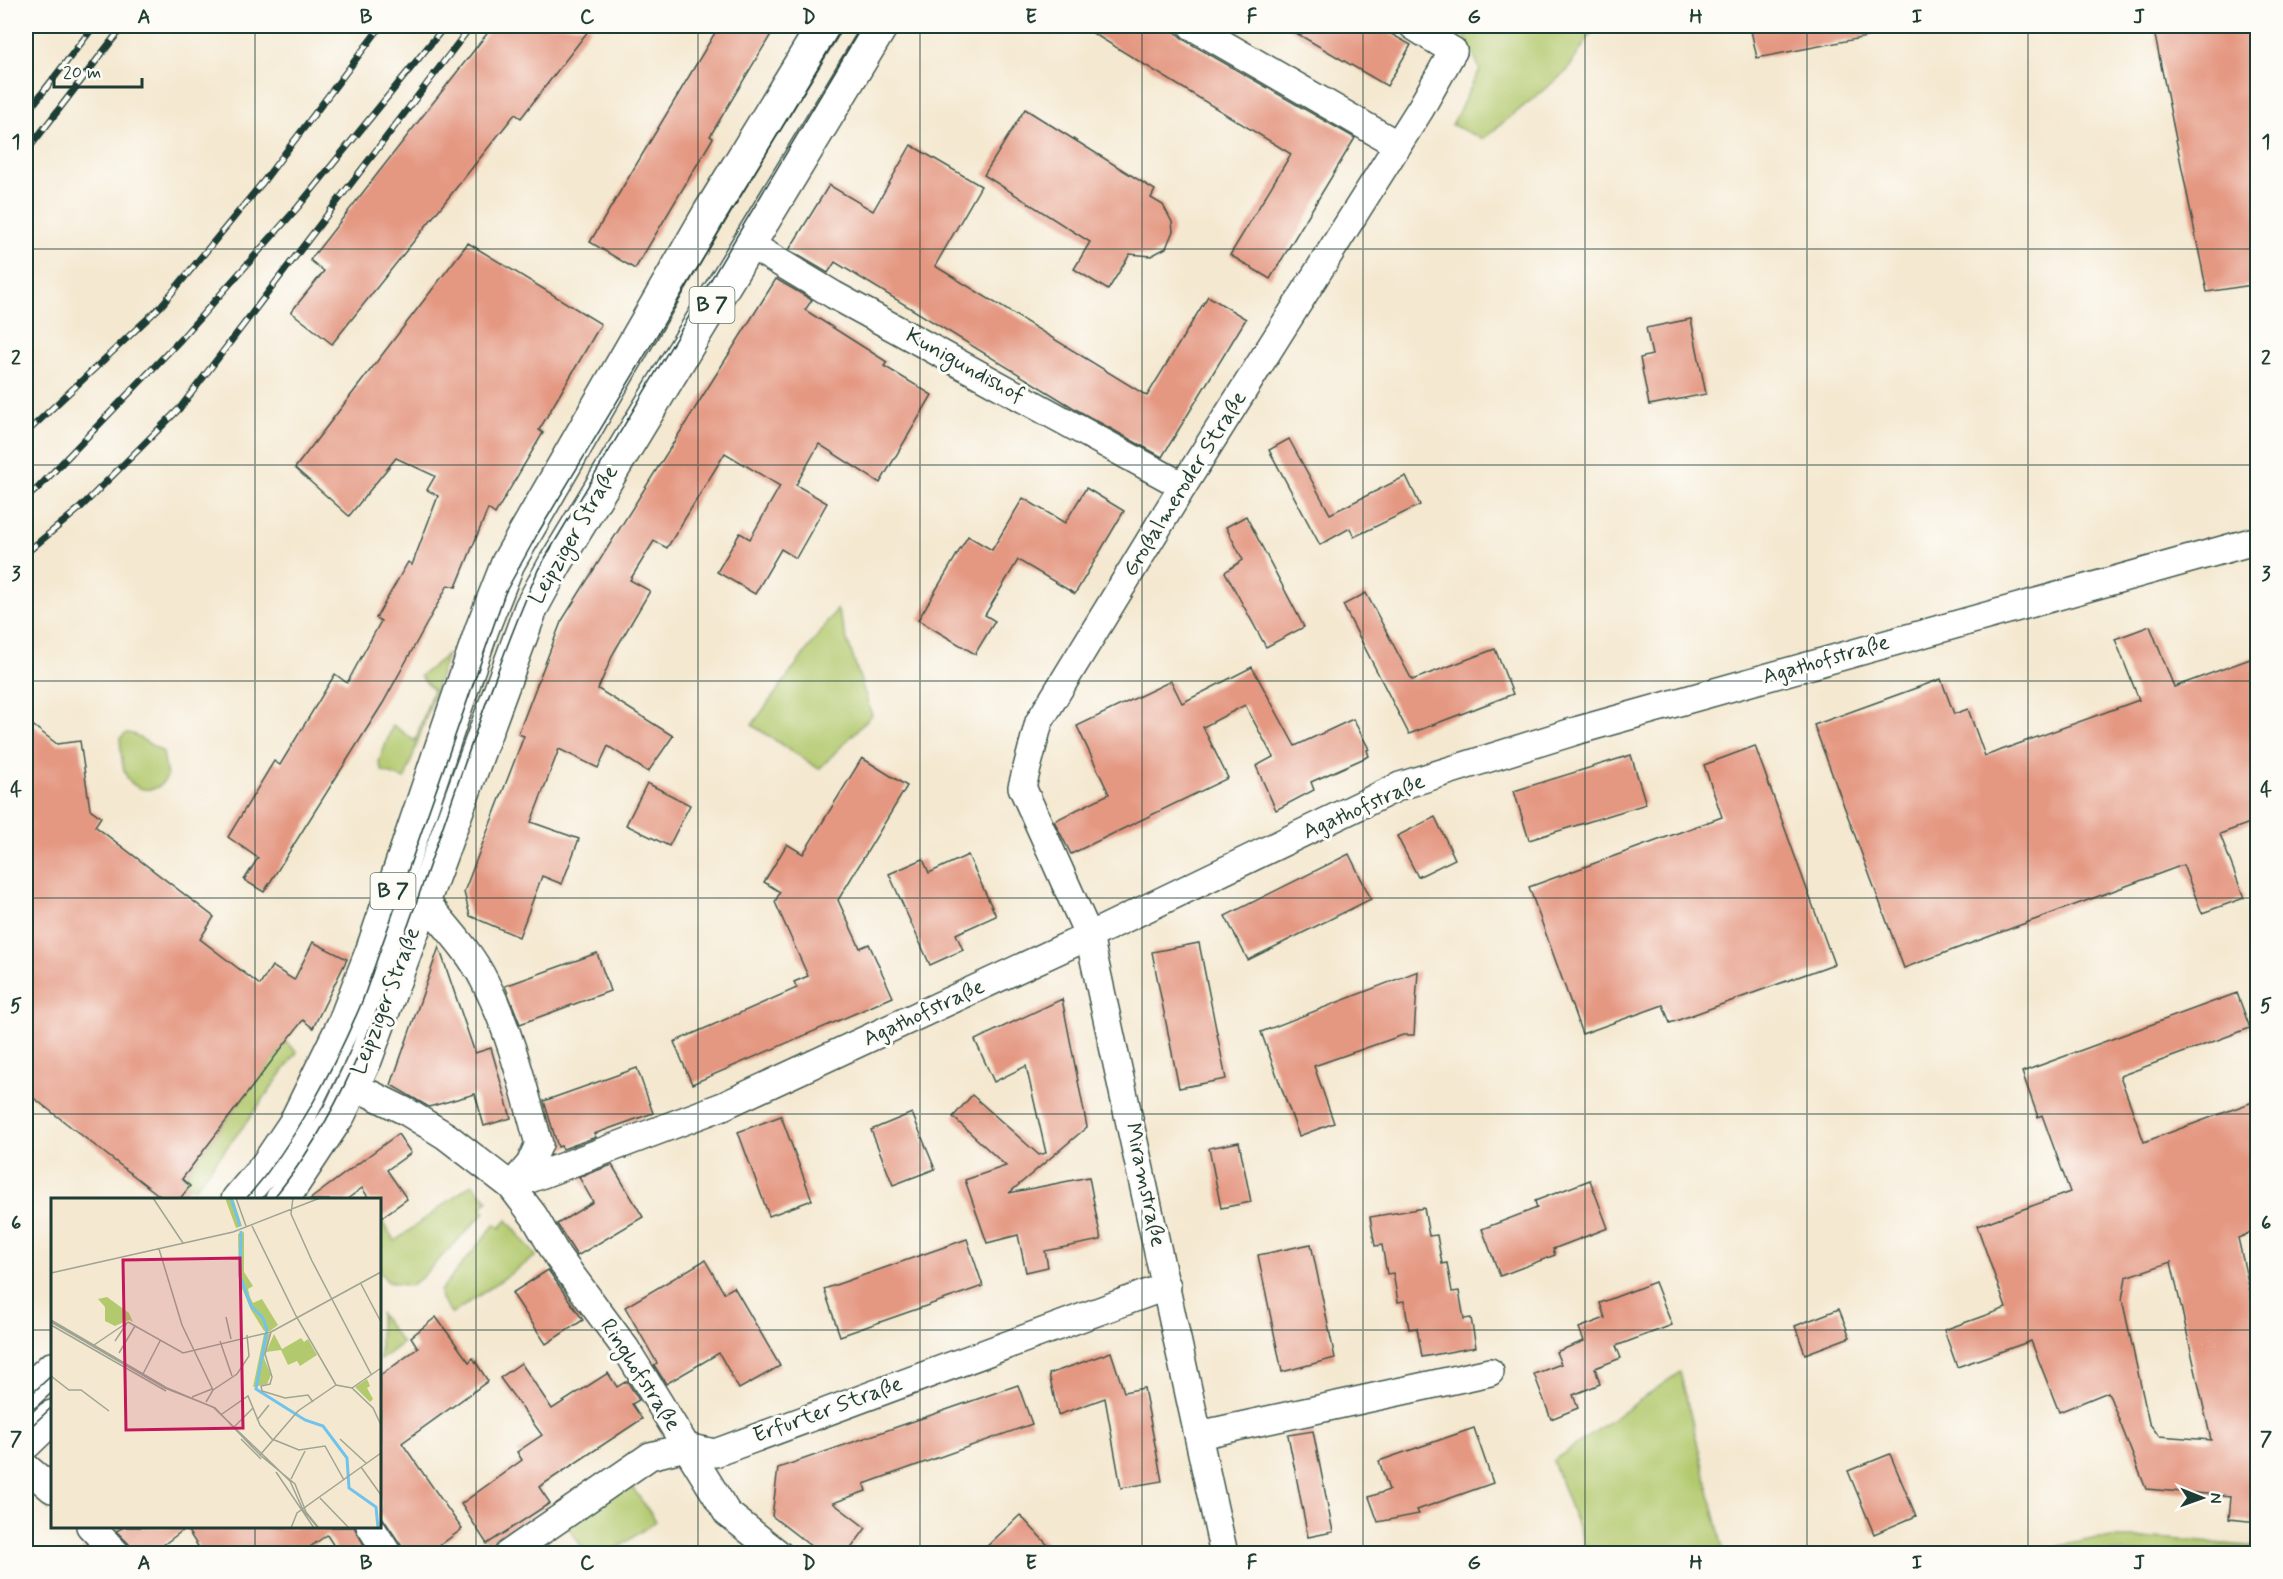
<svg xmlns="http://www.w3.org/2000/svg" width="2283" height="1579" viewBox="0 0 2283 1579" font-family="Mynerve,sans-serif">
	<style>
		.green { fill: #b3c96e; stroke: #698351; stroke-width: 1.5 }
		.building { fill: #e49781; fill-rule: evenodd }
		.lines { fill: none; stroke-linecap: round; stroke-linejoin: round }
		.street-casing { stroke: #3f574b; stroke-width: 30 }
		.primary-casing { stroke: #3f574b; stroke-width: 36 }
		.street { stroke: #fff; stroke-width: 27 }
		.primary { stroke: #fff; stroke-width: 33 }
		.tram { stroke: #1f3d34; stroke-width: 1.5 }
		.rail-casing { stroke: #1f3d34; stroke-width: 7 }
		.rail { stroke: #fdfcf7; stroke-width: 4.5; stroke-dasharray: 14; stroke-linecap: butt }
		.grid { fill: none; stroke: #1f3d34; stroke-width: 1.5; stroke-opacity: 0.55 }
		.labels { text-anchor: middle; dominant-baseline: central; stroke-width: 6; stroke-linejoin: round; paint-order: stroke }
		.shield { fill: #fdfcf7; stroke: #62766e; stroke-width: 1.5 }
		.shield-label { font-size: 21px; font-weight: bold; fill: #1f3d34 }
		.street-label { font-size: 22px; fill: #1f3d34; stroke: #fdfcf7 }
		.inset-river { fill: none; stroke: #70c3ec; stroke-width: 3 }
		.inset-road { fill: none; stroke: #9fa492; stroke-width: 1.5 }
		.view { fill: #c2185b; fill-opacity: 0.15; stroke: #c2185b; stroke-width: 3 }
		.inset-edge { fill: none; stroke: #1f3d34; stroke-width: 3 }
		.neatline { fill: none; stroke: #1f3d34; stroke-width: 2 }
		.grid-label { font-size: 20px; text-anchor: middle; font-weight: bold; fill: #1f3d34 }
	</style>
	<rect width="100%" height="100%" fill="#fdfcf7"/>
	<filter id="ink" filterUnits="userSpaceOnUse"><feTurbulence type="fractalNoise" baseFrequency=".0167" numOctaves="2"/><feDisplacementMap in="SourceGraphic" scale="12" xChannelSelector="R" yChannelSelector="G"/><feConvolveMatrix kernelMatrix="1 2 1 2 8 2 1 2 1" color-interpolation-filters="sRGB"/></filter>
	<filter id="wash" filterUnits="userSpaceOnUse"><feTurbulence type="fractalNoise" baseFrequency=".008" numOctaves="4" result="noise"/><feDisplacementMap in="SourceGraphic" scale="24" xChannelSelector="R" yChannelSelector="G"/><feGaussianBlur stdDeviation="1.35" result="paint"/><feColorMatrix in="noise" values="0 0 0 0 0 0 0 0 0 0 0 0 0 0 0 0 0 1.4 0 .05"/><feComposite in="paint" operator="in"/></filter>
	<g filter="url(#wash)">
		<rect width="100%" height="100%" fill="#f4e8d0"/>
		<g class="green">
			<path d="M1460 26H1596L1567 71 1483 139 1452 125 1480 69Z"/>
			<path d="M837 609 872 715 819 769 752 725Z"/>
			<path d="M447 655 405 779 382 771 379 762 393 725 415 741 433 690 420 676Z"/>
			<path d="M127 733 133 734 163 752 167 777C161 785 156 791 144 789 120 785 122 757 120 738Z"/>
			<path d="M286 1042 297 1052 246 1123 194 1189 182 1179Z"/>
			<path d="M472 1184 488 1200 481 1208 485 1212 421 1278 410 1286 388 1282 380 1272V1219L395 1241Z"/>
			<path d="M507 1220 536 1256 452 1314 441 1299 440 1291 495 1224 500 1228Z"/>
			<path d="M380 1314 402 1343 380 1360Z"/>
			<path d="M1680 1372 1724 1553H1588L1553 1461Z"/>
			<path d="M628 1481 656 1521 609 1554 586 1553 566 1524Z"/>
			<path d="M2097 1538H2158L2257 1547V1553H2028Z"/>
		</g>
		<g id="blocks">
			<g class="building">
				<path d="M493 26H592L521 118 515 114 332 344 291 312 324 271 310 260Z"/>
				<path d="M719 26H776L710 136 713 138 635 269 590 242Z"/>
				<path d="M1081 26H1169L1184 40 1355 138 1270 279 1230 255 1291 154Z"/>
				<path d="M1284 26H1377L1411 45 1387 86Z"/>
				<path d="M1750 26H1865L1867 37 1757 58Z"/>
				<path d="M2153 26H2258V284L2207 292Z"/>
				<path d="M1025 109 1155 190 1151 198 1163 205 1172 222 1173 231 1166 248 1151 256 1130 254 1108 290 1074 269 1090 242 984 175Z"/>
				<path d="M911 145 981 186 935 266 1147 396 1208 296 1246 319 1162 457 1077 410 835 262 828 273 789 250 829 185 873 211Z"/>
				<path d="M468 243 601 324 539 430 543 433 495 514 488 509 456 587 448 585 383 703 264 892 244 880 258 858 228 837 274 761 280 765 335 674 347 683 381 621 376 618 408 562 412 565 438 496 427 490 435 476 396 458 349 516 295 468Z"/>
				<path d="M776 279 812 300 805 310 887 362 884 366 932 395 880 483 819 444 796 485 827 503 796 558 781 549 755 594 717 572 740 533 750 539 780 486 725 453 667 548 654 541 630 580 650 591 614 652 598 689 673 736 648 772 608 746 598 768 559 749 531 822 579 839 562 884 542 876 519 937 470 916 464 892 524 736 518 734 561 622Z"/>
				<path d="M1691 319 1706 394 1649 405 1640 358 1652 355 1646 328Z"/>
				<path d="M1289 439 1330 514 1406 476 1420 505 1354 537 1350 528 1320 545 1269 450Z"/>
				<path d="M1086 488 1124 511 1075 594 1018 560 985 615 995 621 975 654 918 620 968 536 992 550 1023 498 1065 523Z"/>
				<path d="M1246 516 1304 627 1266 647 1225 572 1243 560 1226 527Z"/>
				<path d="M1366 593 1412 680 1495 649 1513 694 1409 734 1343 605Z"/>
				<path d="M2150 626 2174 687 2258 656V820L2220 834 2244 898 2202 913 2183 865 1904 968 1814 725 1941 679 1954 714 1968 709 1985 756 2139 700 2115 639Z"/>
				<path d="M1252 667 1295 746 1353 719 1369 749 1367 750 1369 756 1311 782 1314 790 1276 810 1256 766 1273 757 1245 705 1203 727 1228 778 1071 854 1054 821 1109 794 1077 726 1171 681 1182 703Z"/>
				<path d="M26 720 57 744 80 741 90 809 101 817 95 826 214 917 200 939 260 985 272 966 294 980 313 942 347 959 313 1028 303 1020 182 1179 190 1186 179 1200H165L26 1092Z"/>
				<path d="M1755 746 1834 964 1670 1023 1663 1005 1582 1034 1529 887 1722 817 1704 765Z"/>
				<path d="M1631 755 1646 804 1529 840 1514 791Z"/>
				<path d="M862 758 907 786 838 900 860 948 869 944 893 997 692 1084 674 1042 797 988 794 982 808 976 775 902 780 892 764 882 787 844 803 854Z"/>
				<path d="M647 783 690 805 669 846 626 825Z"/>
				<path d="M1435 817 1455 859 1418 877 1397 836Z"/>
				<path d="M1349 854 1371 899 1248 960 1225 916Z"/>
				<path d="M968 855 996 916 956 934 963 950 930 965 889 874 923 859 929 873Z"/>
				<path d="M1199 943 1226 1079 1179 1088 1152 952Z"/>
				<path d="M439 947 475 1053 491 1048 511 1118 484 1126 475 1094 429 1107 391 1085Z"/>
				<path d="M597 953 610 991 520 1024 505 986Z"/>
				<path d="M1418 971 1414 1035H1403L1314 1066 1334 1123 1299 1136 1261 1032Z"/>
				<path d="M2237 993 2250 1028 2120 1076 2144 1142 2258 1100V1230L2238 1238 2258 1326V1522L2229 1519 2231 1496 2146 1489 2108 1392 2059 1412 2031 1341 1957 1367 1944 1330 2006 1308 1977 1226 2070 1192 2042 1115 2038 1117 2022 1072ZM2171 1262 2211 1440 2159 1436 2149 1423 2122 1299 2126 1277Z"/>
				<path d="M1062 999 1087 1127 1009 1193 1089 1177 1101 1240 1045 1251 1048 1267 1026 1272 1018 1235 987 1243 965 1180 1006 1166 953 1117 972 1095 1039 1155 1046 1153 1026 1066 994 1082 975 1040Z"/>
				<path d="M637 1068 653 1113 594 1134 596 1137 563 1149 561 1146 558 1147 544 1101Z"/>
				<path d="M912 1113 935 1169 893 1185 871 1130Z"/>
				<path d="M781 1116 812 1200 769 1216 738 1132Z"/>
				<path d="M398 1134 411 1153 387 1170 407 1199 382 1217 380 1212V1200H370L362 1188 346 1200H309Z"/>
				<path d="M1239 1142 1251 1202 1221 1208 1209 1148Z"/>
				<path d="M612 1165 643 1217 577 1256 557 1224 593 1202 579 1177Z"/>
				<path d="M1590 1180 1608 1228 1553 1249 1555 1255 1500 1276 1482 1229 1537 1208 1535 1201Z"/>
				<path d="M1424 1208 1429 1236 1437 1235 1442 1264 1447 1263 1452 1292 1459 1291 1464 1319 1471 1318 1476 1347 1422 1357 1417 1328 1409 1329 1404 1301 1398 1302 1393 1273 1387 1274 1382 1245 1375 1246 1370 1217Z"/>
				<path d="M967 1239 983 1286 840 1336 824 1289Z"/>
				<path d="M1311 1244 1335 1358 1282 1372 1258 1255Z"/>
				<path d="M705 1260 724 1293 734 1287 780 1366 739 1389 719 1353 666 1384 654 1365 657 1363 625 1307Z"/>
				<path d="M548 1270 583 1320 546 1344 512 1293Z"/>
				<path d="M1655 1282 1672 1325 1616 1346 1621 1358 1595 1368 1600 1384 1573 1395 1578 1408 1551 1419 1534 1374 1561 1364 1556 1352 1584 1341 1579 1328 1605 1318 1600 1303Z"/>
				<path d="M1839 1309 1850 1337 1805 1354 1795 1326Z"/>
				<path d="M436 1317 469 1362 473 1358 488 1381 402 1443 462 1529 428 1554H404L401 1545 380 1514V1376L418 1348 411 1337Z"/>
				<path d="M1111 1352 1124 1392 1144 1388 1162 1481 1121 1488 1105 1398 1058 1415 1049 1374Z"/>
				<path d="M521 1363 552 1409 608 1373 617 1387 627 1381 639 1400 632 1404 642 1419 539 1487 550 1503 487 1544 461 1504 522 1460 517 1452 542 1435 500 1378Z"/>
				<path d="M1018 1385 1032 1424 864 1484 866 1491 833 1503 866 1528 847 1554H821L772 1516 778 1468Z"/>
				<path d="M1474 1428 1493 1483 1417 1510 1419 1514 1378 1522 1369 1497 1389 1490 1379 1461Z"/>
				<path d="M1313 1431 1333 1532 1308 1537 1288 1435Z"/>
				<path d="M1890 1454 1916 1516 1874 1534 1848 1471Z"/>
				<path d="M1020 1515 1056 1554H979Z"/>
				<path d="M124 1527H354L369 1554H339L327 1535 300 1554H203L186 1528 151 1554H132L129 1544 116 1531Z"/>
				<path d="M87 1546 95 1554H74Z"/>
			</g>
		</g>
	</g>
	<g filter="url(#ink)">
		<use href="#blocks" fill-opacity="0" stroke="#3f574b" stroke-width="1.5"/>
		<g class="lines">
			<g class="street-casing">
				<g id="street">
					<path d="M1192 26 1398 145"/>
					<path d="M1413 26 1453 51"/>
					<path d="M749 244 834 295 1183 486"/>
					<path d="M425 901C446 927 470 951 485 982 511 1033 524 1090 539 1144L530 1164 511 1186"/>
					<path d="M354 1086 407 1112 446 1136 511 1186 534 1216 558 1257 626 1349 727 1513 779 1554"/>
					<path d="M511 1186 723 1106 1089 936 1400 786 1579 730 2258 540"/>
					<path d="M1199 1435 1490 1372"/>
					<path d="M26 1467 52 1489"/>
					<path d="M90 1526 117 1554"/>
					<path d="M370 1526 388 1554"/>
					<path d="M508 1554 650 1456 686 1447 715 1453 1167 1286"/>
					<path d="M1224 1554 1089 936 1022 787 1039 722 1183 486 1421 108 1453 51"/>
				</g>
			</g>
			<g class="primary-casing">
				<g id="primary">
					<path d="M238 1200 266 1167 295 1124 344 1024 372 952 482 629 508 563 709 214 824 26"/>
					<path d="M282 1200 339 1114 365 1060 531 608 555 564 881 26"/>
					<path d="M26 1393 52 1369"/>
					<path d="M26 1442 52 1417"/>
				</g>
			</g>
			<use href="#street" class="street"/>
			<use href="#primary" class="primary"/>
			<g class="tram">
				<path d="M245 1200C296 1142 332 1072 362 1002L505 593 538 533 843 26"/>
				<path d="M272 1200C340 1118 375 1019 410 920 452 804 489 684 538 570L862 26"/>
				<path d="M26 1399 52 1375"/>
				<path d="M26 1431 52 1407"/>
			</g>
			<g class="rail-casing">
				<g id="rail">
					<path d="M26 114 94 26"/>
					<path d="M26 152 123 26"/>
					<path d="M26 433 161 306 263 182 381 26"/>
					<path d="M26 498 38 488 181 339 298 207 445 26"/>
					<path d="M26 553 80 508 180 408 471 26"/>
				</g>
			</g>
			<use href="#rail" class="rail"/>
		</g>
	</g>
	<path class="grid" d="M255 26V1200M476 26V1554M698 26V1554M920 26V1554M1142 26V1554M1363 26V1554M1585 26V1554M1807 26V1554M2028 26V1554M26 249H2258M26 465H2258M26 681H2258M26 898H2258M26 1114H2258M26 1330H52M380 1330H2258M255 1526V1554"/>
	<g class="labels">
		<g class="shield">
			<rect x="689.5" y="287" width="45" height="36" rx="4.5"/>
			<rect x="370.5" y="873" width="45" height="36" rx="4.5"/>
		</g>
		<g class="shield-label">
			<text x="712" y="305">B 7</text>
			<text x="393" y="891">B 7</text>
		</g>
		<g class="street-label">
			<text transform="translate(965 366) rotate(29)">Kunigundishof</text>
			<text transform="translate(1185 484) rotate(-58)">Großalmeroder Straße</text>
			<text transform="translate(574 535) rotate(-60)">Leipziger Straße</text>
			<text transform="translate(1826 660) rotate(-16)">Agathofstraße</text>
			<text transform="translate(1364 807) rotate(-24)">Agathofstraße</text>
			<text transform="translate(386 1001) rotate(-69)">Leipziger Straße</text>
			<text transform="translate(924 1013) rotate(-25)">Agathofstraße</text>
			<text transform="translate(1145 1185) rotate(78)">Miramstraße</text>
			<text transform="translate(640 1375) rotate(57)">Ringhofstraße</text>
			<text transform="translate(828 1410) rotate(-20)">Erfurter Straße</text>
		</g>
	</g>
	<g transform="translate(51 1198)">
		<rect width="330" height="330" fill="#f4e8d0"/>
		<path d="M174 0H182L191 28 185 30ZM193 34V74L202 88 197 91 199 99 202 105 211 101 227 127 219 133H213L200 112 188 83 187 36ZM56 99 78 115 82 124 78 122 64 128 54 123V109L47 101ZM213 136H219L213 160 220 177 216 186 202 189ZM223 136 231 151 250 140 253 144 257 141 266 157 249 168 246 163 237 167 230 152 215 154ZM316 181 319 188 316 190 322 201 319 204 304 189Z" fill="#b3c96e"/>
		<path class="inset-river" d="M180 0 189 28M190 33 189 78 200 108 212 120 216 132 205 191 254 222 272 228 296 260 298 290 325 309 327 330"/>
		<path class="inset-road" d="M102 0 132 45M185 0 195 28M242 0 240 16 261 63 320 176M201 28 245 118 285 187 301 190 322 210 330 227M108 51 131 127 162 192M0 75 182 34 269 0M310 86 330 124M175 119 180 141M0 122 116 190 164 210 209 257 244 286 255 314 268 330M0 124 114 190 162 209 239 283 252 312 267 330M77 124 132 155 220 134 330 74M0 127 115 193M220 134 214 156 221 179 219 186 210 188 211 193 234 200 257 197 262 204M64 143 76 125M169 143 181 178M43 147 77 124M68 155 84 128M92 176 109 143M0 178 18 192H30L58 213M301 190 330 170M141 199 161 191M155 204 162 192 186 176 198 158 196 137M171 216 197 198 209 227 221 241 248 252 274 248 293 282M206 222 218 207M183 229 202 210M190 241 210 261M289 241 315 265M209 257 247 213 285 187M310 269 330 297M225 274 263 330M240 281 254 253M269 300 298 330M240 330 246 315 330 255"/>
		<path class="view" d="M189 60 192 230 75 232 72 62Z"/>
		<rect width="330" height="330" class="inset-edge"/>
	</g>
	<rect width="2283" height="1579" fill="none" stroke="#fdfcf7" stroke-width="66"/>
	<g transform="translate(2202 1498) rotate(91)" stroke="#fdfcf7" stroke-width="4.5" paint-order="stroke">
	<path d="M0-4.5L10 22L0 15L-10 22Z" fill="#1f3d34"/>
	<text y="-9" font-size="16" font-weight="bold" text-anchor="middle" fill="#1f3d34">N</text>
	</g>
	<path d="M54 78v9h88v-9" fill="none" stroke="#1f3d34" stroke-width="3"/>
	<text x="63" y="78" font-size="18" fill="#1f3d34" stroke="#fdfcf7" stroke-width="4.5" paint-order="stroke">20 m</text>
	<rect x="33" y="33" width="2217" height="1513" class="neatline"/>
	<g class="grid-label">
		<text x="144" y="23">A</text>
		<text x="366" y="23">B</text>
		<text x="587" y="23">C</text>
		<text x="809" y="23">D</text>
		<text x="1031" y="23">E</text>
		<text x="1252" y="23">F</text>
		<text x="1474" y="23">G</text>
		<text x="1696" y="23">H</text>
		<text x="1917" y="23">I</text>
		<text x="2139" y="23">J</text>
		<text x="16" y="148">1</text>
		<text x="2266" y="148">1</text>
		<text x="16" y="364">2</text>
		<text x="2266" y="364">2</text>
		<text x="16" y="580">3</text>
		<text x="2266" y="580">3</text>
		<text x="16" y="796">4</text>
		<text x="2266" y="796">4</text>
		<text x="16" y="1012">5</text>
		<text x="2266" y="1012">5</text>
		<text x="16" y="1229">6</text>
		<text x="2266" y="1229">6</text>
		<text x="16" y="1445">7</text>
		<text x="2266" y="1445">7</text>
		<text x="144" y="1569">A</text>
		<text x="366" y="1569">B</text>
		<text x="587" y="1569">C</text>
		<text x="809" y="1569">D</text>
		<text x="1031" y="1569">E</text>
		<text x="1252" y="1569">F</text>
		<text x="1474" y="1569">G</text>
		<text x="1696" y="1569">H</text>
		<text x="1917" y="1569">I</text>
		<text x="2139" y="1569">J</text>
	</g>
</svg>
